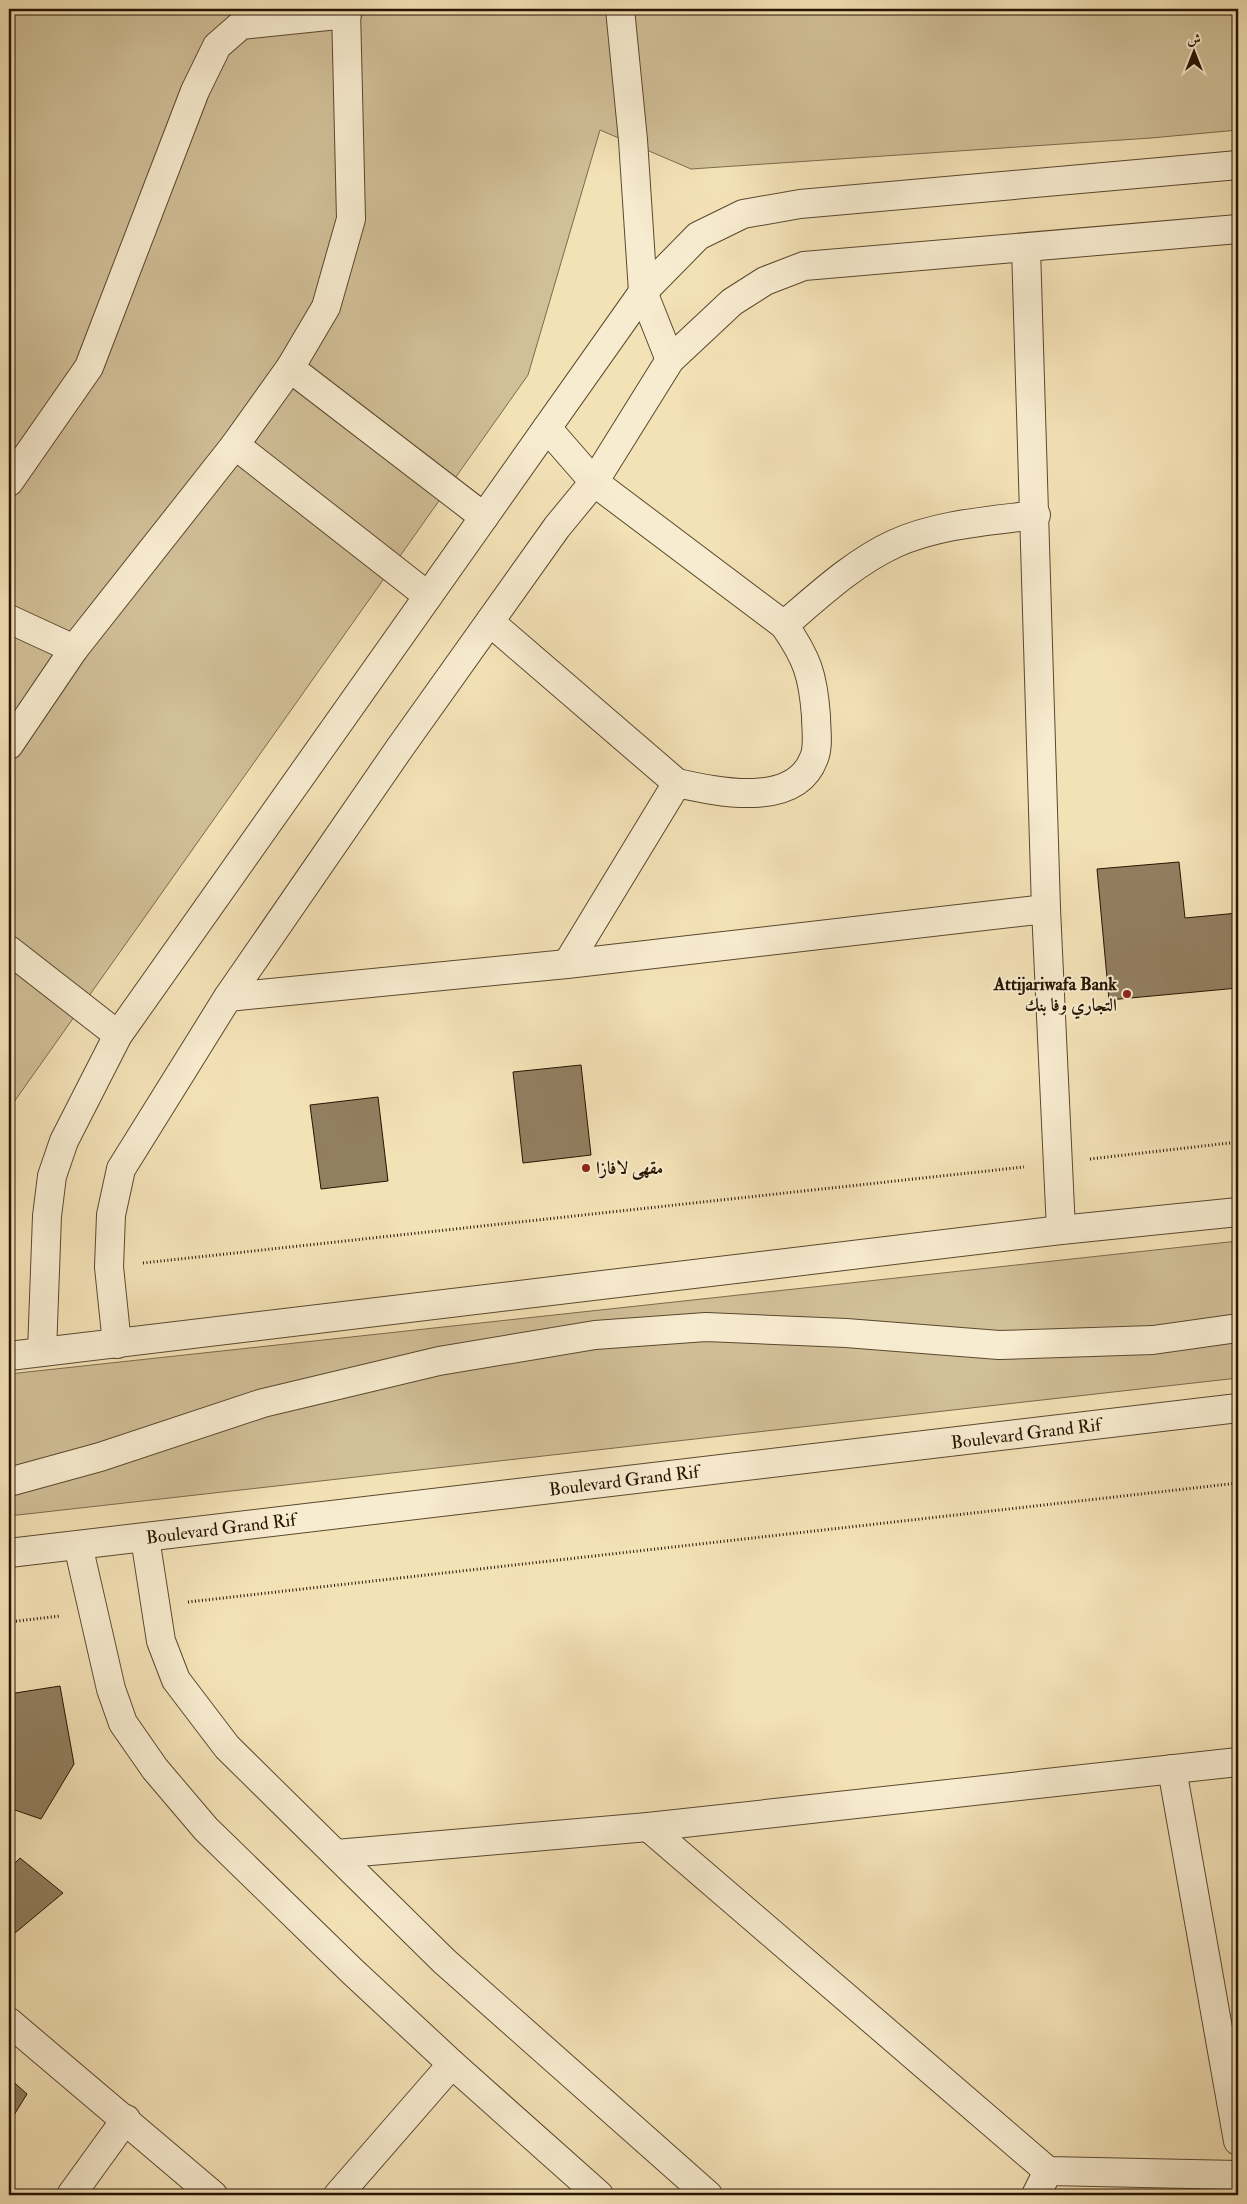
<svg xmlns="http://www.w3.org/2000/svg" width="1247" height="2204" viewBox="0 0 1247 2204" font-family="'IM FELL Double Pica',Amiri,serif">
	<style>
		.green { fill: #d1bf98; stroke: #7c6a4c }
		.building { fill: #927f60; stroke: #271401 }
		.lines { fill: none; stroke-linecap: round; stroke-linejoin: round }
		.pedestrian-casing { stroke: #5a482e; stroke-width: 30 }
		.minor-casing { stroke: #5a482e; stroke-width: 30 }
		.tertiary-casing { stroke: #5a482e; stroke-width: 30 }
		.path { stroke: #271401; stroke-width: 3; stroke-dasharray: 1 2.5; stroke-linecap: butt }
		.pedestrian { stroke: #f8ecd0; stroke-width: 28 }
		.minor { stroke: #f8ecd0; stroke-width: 28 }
		.tertiary { stroke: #f8ecd0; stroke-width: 28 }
		.poi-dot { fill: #8f2418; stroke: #f8ecd0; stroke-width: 2 }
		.labels { text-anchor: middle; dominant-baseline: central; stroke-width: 4; stroke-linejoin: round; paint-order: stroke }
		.poi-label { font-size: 18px; font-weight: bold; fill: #271401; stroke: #f8ecd0; text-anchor: end }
		.street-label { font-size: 18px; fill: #271401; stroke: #f8ecd0 }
	</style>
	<rect width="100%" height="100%" fill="#f4e2b7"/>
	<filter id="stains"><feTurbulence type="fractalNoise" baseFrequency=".004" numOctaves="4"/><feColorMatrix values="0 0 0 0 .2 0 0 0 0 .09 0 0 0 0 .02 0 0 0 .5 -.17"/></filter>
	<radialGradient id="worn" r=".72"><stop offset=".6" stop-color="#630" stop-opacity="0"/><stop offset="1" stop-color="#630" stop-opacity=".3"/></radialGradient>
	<g class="green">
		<path d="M9 9H1238V130L1151 138 691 169 600 130 528 375 9 1109Z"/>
		<path d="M1238 1241V1378L9 1516V1374Z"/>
	</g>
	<g class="building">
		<path d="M1179 862 1185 918 1238 913V988L1109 1000 1097 869Z"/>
		<path d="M581 1065 591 1155 523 1163 513 1072Z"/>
		<path d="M378 1097 388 1181 321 1189 310 1105Z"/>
		<path d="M60 1686 74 1764 41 1819 9 1808V1694Z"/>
		<path d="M20 1858 63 1893 9 1938V1869Z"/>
		<path d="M9 2078 27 2094 9 2123Z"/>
	</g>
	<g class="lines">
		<g class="pedestrian-casing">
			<path id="pedestrian" d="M9 1482 100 1457 263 1403 439 1361 595 1335 706 1327 846 1333 999 1345 1153 1340 1238 1328"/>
		</g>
		<g class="minor-casing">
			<g id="minor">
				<path d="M620 9 633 140 643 292 670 360"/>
				<path d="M1026 248 1046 909 1061 1230"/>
				<path d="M290 368 484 517"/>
				<path d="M547 428 594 482 784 625"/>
				<path d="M235 445 428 596"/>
				<path d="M9 482 89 367 195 91 217 46 241 25 347 14"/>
				<path d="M9 619 74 649"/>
				<path d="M490 622 677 783C718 792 795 809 814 758 819 746 816 729 816 716 813 675 807 658 784 625 818 596 853 563 894 544 938 524 989 521 1036 515"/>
				<path d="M9 745 74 649 235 445 290 368 326 307 351 219 346 9"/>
				<path d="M9 950 118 1035"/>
				<path d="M567 964 677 783"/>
				<path d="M228 997 567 964 1046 909"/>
				<path d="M117 1344 109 1267 111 1215 121 1169 228 997 399 749 557 527 594 482 670 360 732 302 765 281 804 266 1238 229"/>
				<path d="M42 1352 47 1216 52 1176 64 1141 118 1035 643 292 698 236 743 214 800 204 1238 165"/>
				<path d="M145 1538 161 1641 176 1680 227 1747 444 1961 708 2195"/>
				<path d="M78 1545 111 1689 123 1723 155 1769 206 1829 353 1972 452 2064 599 2195"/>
				<path d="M1172 1769 1238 2141"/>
				<path d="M648 1827 1048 2171 1238 2175"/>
				<path d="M336 1854 648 1827 1238 1762"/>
				<path d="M9 2022 213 2195"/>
				<path d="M71 2195 126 2119"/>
				<path d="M338 2195 452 2064"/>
				<path d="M1036 2195 1048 2171"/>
			</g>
		</g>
		<g class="tertiary-casing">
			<g id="tertiary">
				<path d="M9 1356 1061 1230 1238 1212"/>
				<path d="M9 1553 1238 1408"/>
			</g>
		</g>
		<g class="path">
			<path d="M1090 1159 1238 1142"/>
			<path d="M143 1263 1024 1167"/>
			<path d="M188 1602 1238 1483"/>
			<path d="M9 1622 60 1616"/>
		</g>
		<use href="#pedestrian" class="pedestrian"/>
		<use href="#minor" class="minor"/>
		<use href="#tertiary" class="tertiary"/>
	</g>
	<g class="poi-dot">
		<circle cx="1127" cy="994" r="5"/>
		<circle cx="586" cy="1168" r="5"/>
	</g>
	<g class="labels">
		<g class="poi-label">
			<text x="1117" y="984">Attijariwafa Bank<tspan x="1117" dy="21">التجاري وفا بنك</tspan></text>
			<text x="596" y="1168" text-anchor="start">مقهى لافازا</text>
		</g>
		<g class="street-label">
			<text transform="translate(1026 1434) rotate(-7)">Boulevard Grand Rif</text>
			<text transform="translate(624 1481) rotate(-7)">Boulevard Grand Rif</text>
			<text transform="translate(221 1529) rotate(-7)">Boulevard Grand Rif</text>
		</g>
	</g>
	<rect width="1247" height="2204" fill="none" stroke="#f4e2b7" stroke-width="30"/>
	<rect x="10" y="10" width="1227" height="2184" fill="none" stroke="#271401" stroke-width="2.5"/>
	<rect x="15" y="15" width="1217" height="2174" fill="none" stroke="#271401"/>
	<g transform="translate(1194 52)" stroke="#f8ecd0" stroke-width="4" paint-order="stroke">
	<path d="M0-4L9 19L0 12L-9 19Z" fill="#271401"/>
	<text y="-8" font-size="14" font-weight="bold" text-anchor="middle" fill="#271401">ش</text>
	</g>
	<rect width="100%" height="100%" filter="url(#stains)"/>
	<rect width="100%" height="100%" fill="url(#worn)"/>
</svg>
